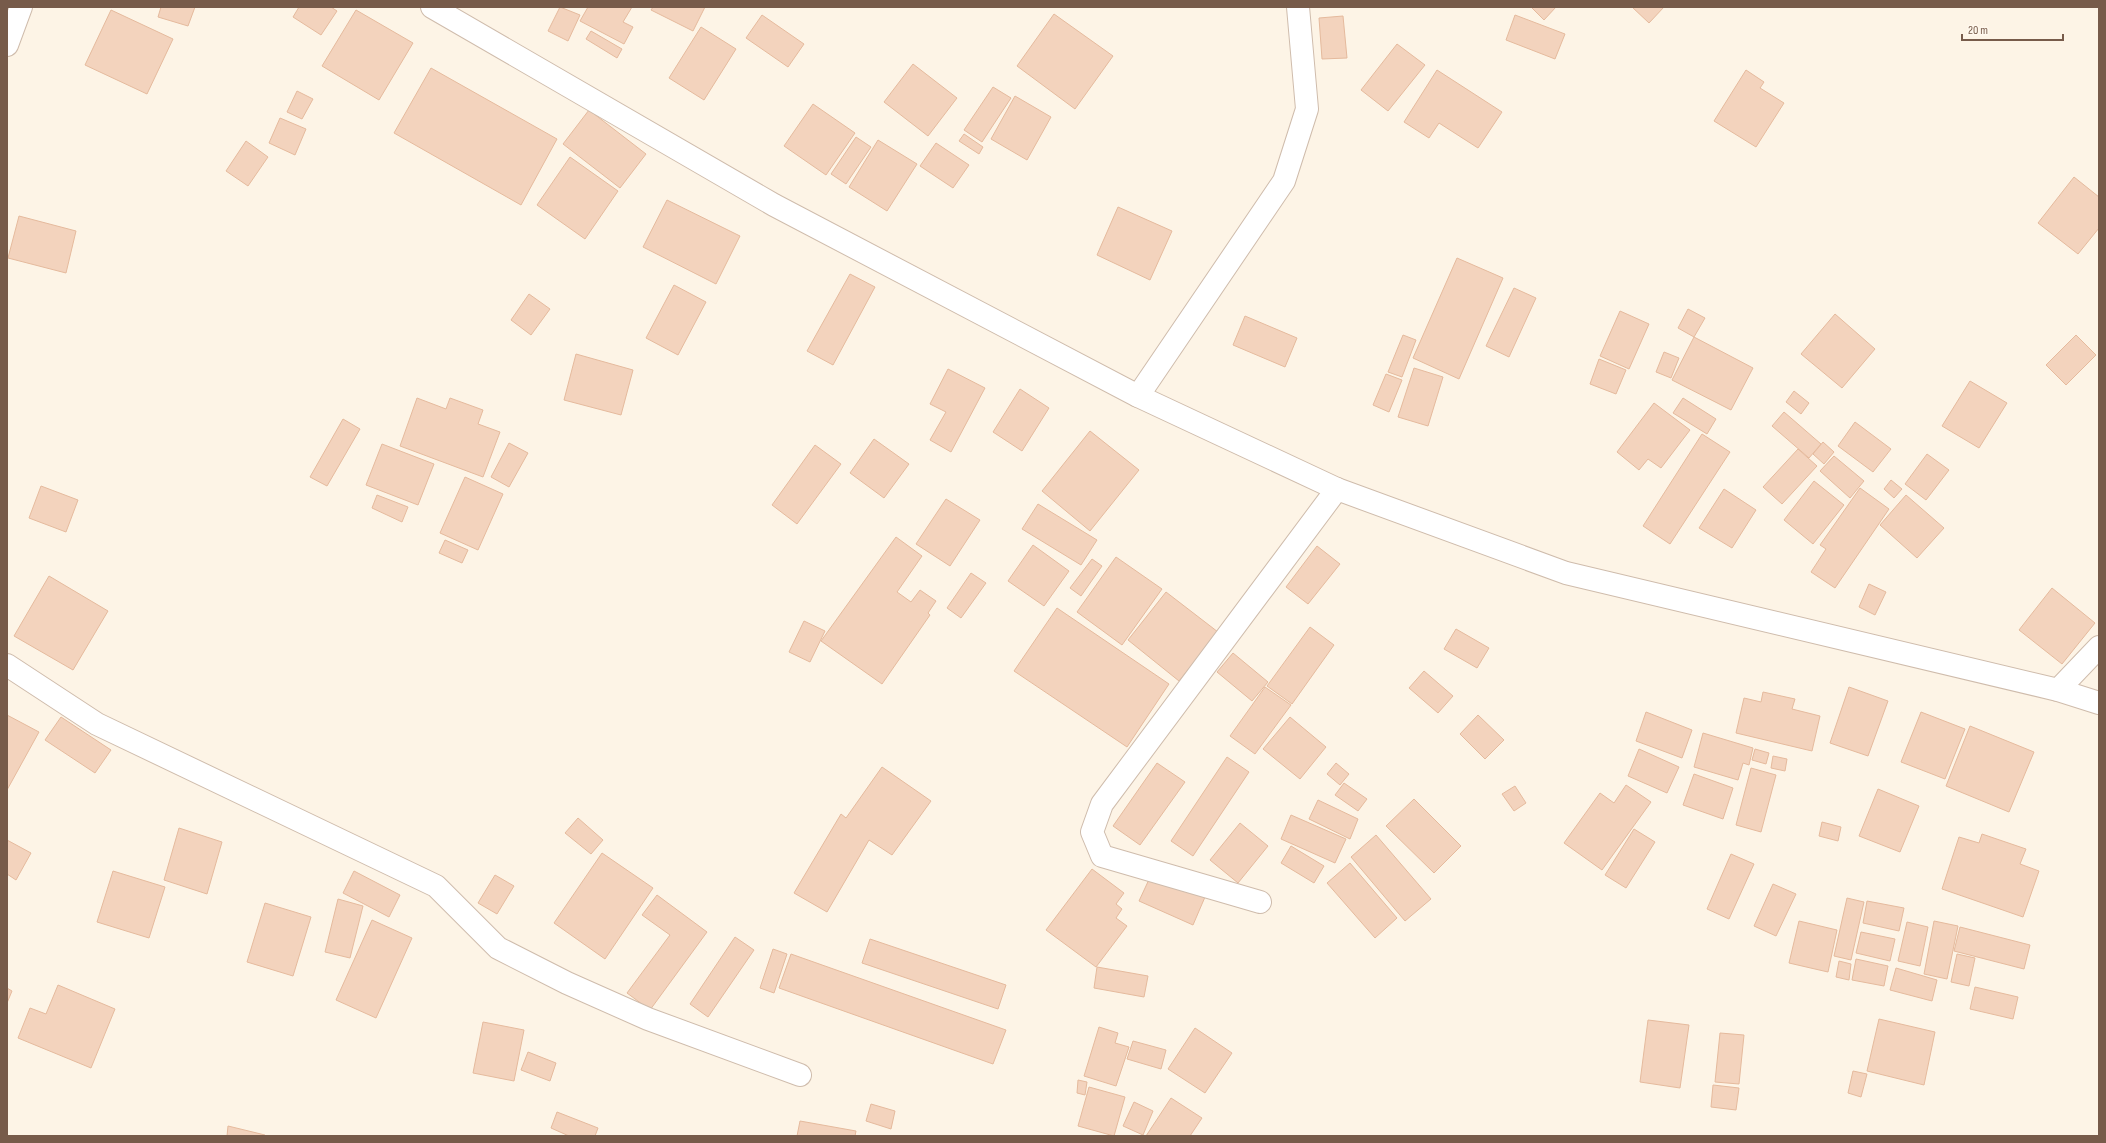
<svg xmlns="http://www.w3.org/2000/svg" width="2106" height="1143" viewBox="0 0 2106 1143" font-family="'Sofia Sans Condensed',sans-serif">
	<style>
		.building { fill: #f3d3bd; stroke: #e5ba9d }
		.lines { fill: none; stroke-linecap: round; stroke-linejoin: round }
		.minor-casing { stroke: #cfbcac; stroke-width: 24 }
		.minor { stroke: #fff; stroke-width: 22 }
	</style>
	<rect width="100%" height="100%" fill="#fdf4e6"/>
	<g class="building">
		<path d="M161 7H195L188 26 158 17Z"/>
		<path d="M299 7H331L337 11 321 35 293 17Z"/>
		<path d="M560 7 580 15 568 41 548 31Z"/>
		<path d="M588 7H632L623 22 633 27 624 44 580 21Z"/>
		<path d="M653 7H705L693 31 651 10Z"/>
		<path d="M1531 7H1556L1544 20Z"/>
		<path d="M1632 7H1664L1649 23Z"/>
		<path d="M111 10 173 39 147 94 85 65Z"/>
		<path d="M356 10 413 43 379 100 322 66Z"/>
		<path d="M1054 14 1113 56 1075 109 1017 66Z"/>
		<path d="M762 15 804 44 788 67 746 38Z"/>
		<path d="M1515 15 1565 34 1555 59 1506 40Z"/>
		<path d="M1343 16 1347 58 1322 59 1319 18Z"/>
		<path d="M701 27 736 49 704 100 669 78Z"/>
		<path d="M591 31 622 49 617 58 586 39Z"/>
		<path d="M1397 44 1425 65 1388 111 1361 90Z"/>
		<path d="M913 64 957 98 928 136 884 102Z"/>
		<path d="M431 68 557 139 521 205 394 133Z"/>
		<path d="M1437 70 1502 112 1478 148 1439 123 1429 138 1404 122Z"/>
		<path d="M1746 70 1764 82 1760 88 1784 103 1756 147 1714 121Z"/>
		<path d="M993 87 1011 98 982 142 964 130Z"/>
		<path d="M297 91 313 99 302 119 287 112Z"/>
		<path d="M1015 96 1051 117 1027 160 991 139Z"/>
		<path d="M813 104 855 133 826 175 784 146Z"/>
		<path d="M589 110 646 154 620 188 563 144Z"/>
		<path d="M280 118 306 129 295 155 269 143Z"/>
		<path d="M964 134 983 147 979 154 959 141Z"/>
		<path d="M856 137 871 147 846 184 831 174Z"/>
		<path d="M878 140 917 164 887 211 849 187Z"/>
		<path d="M246 141 268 157 248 186 226 171Z"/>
		<path d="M936 143 969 165 953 188 920 166Z"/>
		<path d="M570 157 618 191 585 239 537 205Z"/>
		<path d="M2074 177 2099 197V228L2078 254 2038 223Z"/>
		<path d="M667 200 740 236 716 284 643 247Z"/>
		<path d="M1118 207 1172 231 1150 280 1097 255Z"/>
		<path d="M19 216 76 231 66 273 8 258Z"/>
		<path d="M1457 258 1503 278 1459 379 1413 358Z"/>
		<path d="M850 274 875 287 833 365 807 351Z"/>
		<path d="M674 285 706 302 678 355 646 338Z"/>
		<path d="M1514 288 1536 298 1509 357 1486 346Z"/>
		<path d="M529 294 550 309 531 335 511 320Z"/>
		<path d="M1688 309 1705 318 1694 337 1678 328Z"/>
		<path d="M1620 311 1649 324 1629 369 1600 356Z"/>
		<path d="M1835 314 1875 349 1842 388 1801 354Z"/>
		<path d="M1245 316 1297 338 1285 367 1233 345Z"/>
		<path d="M1403 335 1416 340 1402 377 1388 372Z"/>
		<path d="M2076 335 2096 355 2066 385 2046 365Z"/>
		<path d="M1694 337 1753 368 1731 410 1672 380Z"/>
		<path d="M1664 352 1679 358 1671 378 1656 372Z"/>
		<path d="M576 354 633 370 621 415 564 400Z"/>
		<path d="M1599 359 1626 370 1616 394 1590 384Z"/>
		<path d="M1414 368 1443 377 1428 426 1398 417Z"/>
		<path d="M948 369 985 388 951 452 930 440 946 412 930 404Z"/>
		<path d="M1386 374 1402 380 1389 412 1373 405Z"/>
		<path d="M1970 381 2007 403 1979 448 1942 426Z"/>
		<path d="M1020 389 1049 408 1022 451 993 432Z"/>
		<path d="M1794 391 1809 403 1801 414 1786 402Z"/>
		<path d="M417 398 446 409 450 398 483 410 478 424 500 432 483 477 400 446Z"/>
		<path d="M1683 398 1716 419 1707 434 1673 413Z"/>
		<path d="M1654 403 1690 430 1661 468 1648 459 1639 470 1617 452Z"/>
		<path d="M1784 412 1821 444 1809 458 1772 426Z"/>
		<path d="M343 419 360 429 327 486 310 477Z"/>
		<path d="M1855 422 1891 449 1873 472 1838 446Z"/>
		<path d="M1090 431 1139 470 1090 531 1042 491Z"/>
		<path d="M1702 434 1730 452 1670 544 1643 526Z"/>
		<path d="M874 439 909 464 884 498 850 473Z"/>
		<path d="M1823 442 1834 452 1824 464 1813 454Z"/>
		<path d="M509 443 528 453 509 487 491 477Z"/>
		<path d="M382 444 434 464 418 505 366 485Z"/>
		<path d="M815 445 841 464 797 524 772 505Z"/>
		<path d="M1798 449 1817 466 1782 504 1763 487Z"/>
		<path d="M1927 454 1949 470 1926 500 1905 484Z"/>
		<path d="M1834 456 1864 481 1850 498 1820 471Z"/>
		<path d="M465 477 503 494 478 550 440 533Z"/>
		<path d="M1891 480 1902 489 1894 498 1884 489Z"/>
		<path d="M1814 481 1844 505 1813 544 1784 520Z"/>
		<path d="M41 486 78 500 66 532 29 518Z"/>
		<path d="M1860 488 1889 509 1835 588 1811 572 1826 549 1820 545Z"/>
		<path d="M1724 489 1756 510 1732 548 1699 528Z"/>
		<path d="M377 495 408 507 402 522 372 508Z"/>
		<path d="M1906 495 1944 528 1917 558 1880 525Z"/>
		<path d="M946 499 980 520 950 566 916 544Z"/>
		<path d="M1038 504 1097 540 1081 565 1022 529Z"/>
		<path d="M896 537 922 556 897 592 911 602 920 590 936 601 928 613 930 615 882 684 821 641Z"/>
		<path d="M445 540 468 550 462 563 439 553Z"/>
		<path d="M1033 545 1069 571 1044 606 1008 581Z"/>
		<path d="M1317 546 1340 564 1308 604 1286 587Z"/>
		<path d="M1116 557 1162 589 1122 645 1077 612Z"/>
		<path d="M1092 559 1102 566 1081 596 1070 588Z"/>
		<path d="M971 573 986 583 961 618 947 608Z"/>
		<path d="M49 576 108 611 73 670 14 636Z"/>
		<path d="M1869 584 1886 592 1875 615 1859 607Z"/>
		<path d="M2052 588 2095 623 2062 664 2019 630Z"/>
		<path d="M1166 592 1218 632 1179 681 1128 640Z"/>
		<path d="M1057 608 1169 684 1127 747 1014 671Z"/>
		<path d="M804 621 825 631 810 662 789 652Z"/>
		<path d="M1310 627 1334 645 1292 704 1267 686Z"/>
		<path d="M1456 629 1489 648 1477 668 1444 649Z"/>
		<path d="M1233 653 1268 682 1252 701 1217 672Z"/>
		<path d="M1424 671 1453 696 1438 713 1409 688Z"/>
		<path d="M1265 687 1291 705 1255 754 1230 736Z"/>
		<path d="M1849 687 1888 701 1868 756 1830 743Z"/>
		<path d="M1763 692 1795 699 1792 709 1820 716 1812 751 1736 733 1744 698 1761 702Z"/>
		<path d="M1646 712 1692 730 1682 758 1636 741Z"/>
		<path d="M1921 712 1965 729 1945 779 1901 762Z"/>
		<path d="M7 715 39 732 7 790Z"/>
		<path d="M1478 715 1504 740 1485 759 1460 734Z"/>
		<path d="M61 717 111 750 95 773 45 740Z"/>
		<path d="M1290 717 1326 747 1300 779 1263 749Z"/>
		<path d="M1970 726 2034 752 2009 812 1946 786Z"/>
		<path d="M1703 733 1753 748 1749 765 1743 763 1738 780 1694 767Z"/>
		<path d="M1639 749 1679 767 1667 793 1628 776Z"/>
		<path d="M1755 749 1769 753 1766 764 1752 760Z"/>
		<path d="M1773 756 1787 759 1785 771 1771 768Z"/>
		<path d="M1227 757 1249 772 1193 856 1171 841Z"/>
		<path d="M1157 763 1185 782 1140 845 1113 826Z"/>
		<path d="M1336 763 1349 774 1340 785 1327 774Z"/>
		<path d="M882 767 931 801 892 855 869 840 827 912 794 893 841 814 846 818Z"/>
		<path d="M1751 768 1776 775 1761 832 1736 825Z"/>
		<path d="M1694 774 1733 788 1723 819 1683 805Z"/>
		<path d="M1344 783 1367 799 1358 811 1335 795Z"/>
		<path d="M1626 785 1651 802 1602 870 1564 843 1600 793 1614 803Z"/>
		<path d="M1515 786 1526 803 1514 811 1502 794Z"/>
		<path d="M1878 789 1919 806 1900 852 1859 836Z"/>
		<path d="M1414 799 1461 846 1434 873 1386 826Z"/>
		<path d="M1318 800 1358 819 1350 839 1309 819Z"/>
		<path d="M1291 815 1346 839 1335 863 1281 839Z"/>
		<path d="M578 818 603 840 591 854 565 833Z"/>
		<path d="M1822 822 1841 827 1838 841 1819 836Z"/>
		<path d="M1240 823 1268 846 1238 883 1210 860Z"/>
		<path d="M179 828 222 842 207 894 164 880Z"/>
		<path d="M1634 829 1655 842 1626 888 1605 875Z"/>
		<path d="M1982 834 2026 849 2020 864 2039 871 2023 917 1942 889 1959 837 1979 843Z"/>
		<path d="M1376 835 1431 899 1405 921 1351 857Z"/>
		<path d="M7 840 31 853 16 880 7 874Z"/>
		<path d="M1291 846 1324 866 1314 883 1281 863Z"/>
		<path d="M602 853 653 888 605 959 554 923Z"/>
		<path d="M1731 854 1754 864 1729 919 1707 909Z"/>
		<path d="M1350 863 1397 918 1375 938 1327 883Z"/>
		<path d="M1092 869 1124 893 1116 904 1122 909 1116 918 1127 926 1096 967 1046 930Z"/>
		<path d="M113 871 165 887 149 938 97 922Z"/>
		<path d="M354 871 400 895 389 917 343 893Z"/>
		<path d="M1152 873 1205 897 1193 925 1139 901Z"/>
		<path d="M495 875 514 886 497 914 478 903Z"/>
		<path d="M1773 884 1796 894 1776 936 1754 926Z"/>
		<path d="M657 895 707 932 650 1010 627 993 670 935 642 915Z"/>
		<path d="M1847 898 1864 902 1851 960 1834 956Z"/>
		<path d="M338 899 363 906 350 958 325 952Z"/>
		<path d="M1867 901 1904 908 1899 931 1863 923Z"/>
		<path d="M265 903 311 917 293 976 247 962Z"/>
		<path d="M372 920 412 938 376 1018 336 1000Z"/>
		<path d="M1799 921 1837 930 1828 972 1789 963Z"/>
		<path d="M1934 921 1958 926 1947 979 1924 974Z"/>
		<path d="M1907 922 1928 927 1920 966 1898 961Z"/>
		<path d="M1960 927 2030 945 2024 969 1954 951Z"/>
		<path d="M1861 932 1895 939 1890 961 1856 953Z"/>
		<path d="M735 937 754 950 708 1017 690 1004Z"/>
		<path d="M870 939 1006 985 998 1009 862 963Z"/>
		<path d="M773 949 787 954 774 993 760 988Z"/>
		<path d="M791 954 1006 1030 993 1064 779 988Z"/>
		<path d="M1957 954 1975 958 1969 986 1951 982Z"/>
		<path d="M1856 959 1888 966 1884 986 1852 980Z"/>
		<path d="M1839 961 1851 964 1849 980 1836 977Z"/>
		<path d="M1097 967 1148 976 1144 997 1094 988Z"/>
		<path d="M1896 968 1937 980 1932 1001 1890 990Z"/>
		<path d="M58 985 115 1009 91 1068 18 1038 30 1008 46 1014Z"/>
		<path d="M1975 987 2018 997 2013 1019 1970 1009Z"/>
		<path d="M7 988 12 991 7 1003Z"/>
		<path d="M1879 1019 1935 1032 1924 1085 1867 1071Z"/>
		<path d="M1648 1020 1689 1025 1680 1088 1640 1082Z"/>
		<path d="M483 1022 524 1030 514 1081 473 1073Z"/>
		<path d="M1099 1027 1118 1033 1115 1043 1129 1047 1116 1086 1084 1076Z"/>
		<path d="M1195 1028 1232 1053 1205 1093 1168 1069Z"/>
		<path d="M1720 1033 1744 1035 1739 1084 1715 1082Z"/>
		<path d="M1133 1041 1166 1050 1161 1069 1127 1059Z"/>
		<path d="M528 1052 556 1063 550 1081 521 1070Z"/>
		<path d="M1853 1071 1867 1074 1861 1097 1848 1093Z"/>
		<path d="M1078 1080 1087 1082 1085 1095 1077 1093Z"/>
		<path d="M1713 1085 1739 1088 1736 1110 1711 1107Z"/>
		<path d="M1089 1087 1125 1097 1114 1136 1078 1126Z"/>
		<path d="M1171 1098 1202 1118 1190 1136H1146Z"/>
		<path d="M1134 1102 1153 1111 1143 1135 1123 1126Z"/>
		<path d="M871 1104 895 1111 891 1129 866 1121Z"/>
		<path d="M557 1112 598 1128 595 1136H569L551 1128Z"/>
		<path d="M800 1121 856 1131 855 1136H797Z"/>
		<path d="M228 1126 265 1135V1136H227Z"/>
	</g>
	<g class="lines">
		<g class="minor-casing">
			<g id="minor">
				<path d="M432 7 774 205 1138 396 1337 489 1566 573 2058 690 2099 703"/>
				<path d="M7 45 21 7"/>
				<path d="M1138 396 1284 181 1307 109 1298 7"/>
				<path d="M7 665 97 724 436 886 498 948 567 983 648 1019 800 1075"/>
				<path d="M2058 690 2099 647"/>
				<path d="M1260 902 1102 856 1092 832 1102 804 1337 489"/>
			</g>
		</g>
		<use href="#minor" class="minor"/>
	</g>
	<rect width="2106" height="1143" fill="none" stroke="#775b4a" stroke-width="16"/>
	<path d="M1962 34v6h101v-6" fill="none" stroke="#775b4a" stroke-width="2"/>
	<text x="1968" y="34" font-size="12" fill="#775b4a" stroke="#fff8ed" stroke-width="3" paint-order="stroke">20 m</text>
</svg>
